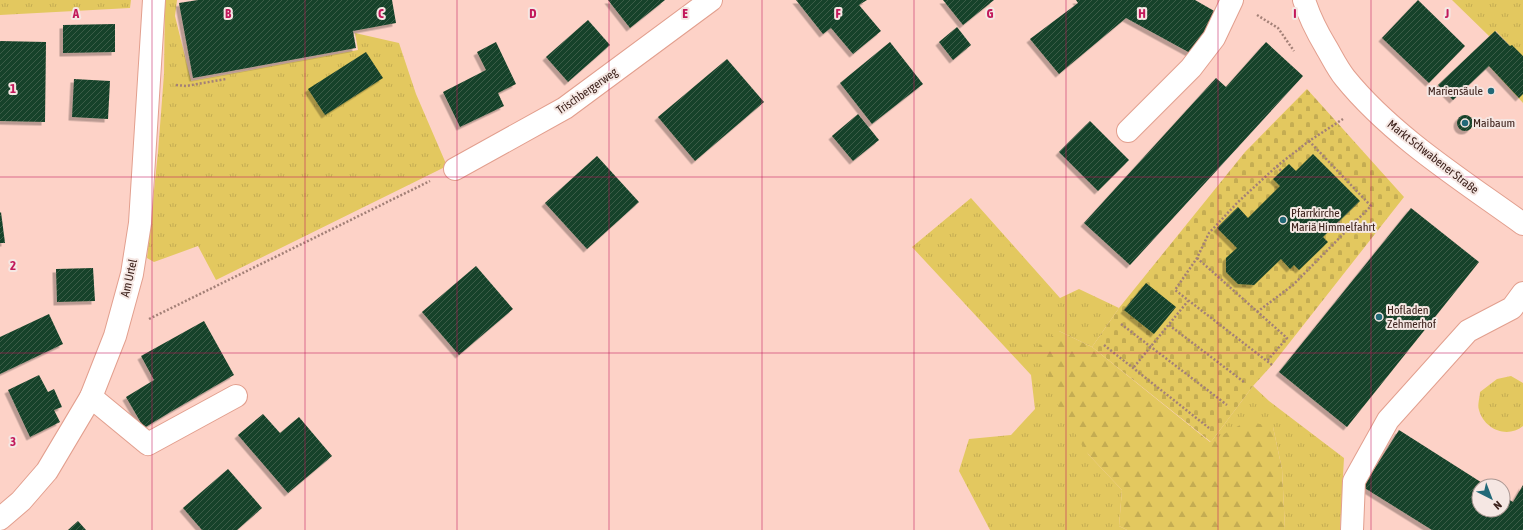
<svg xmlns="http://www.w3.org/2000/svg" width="1523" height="530" viewBox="0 0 1523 530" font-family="'Asap Condensed',sans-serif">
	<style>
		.grass { fill: url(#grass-tufts) }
		.forest { fill: url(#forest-firs) }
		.cemetery { fill: url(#cemetery-stones) }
		.building { fill: url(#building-hatch); filter: url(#shadow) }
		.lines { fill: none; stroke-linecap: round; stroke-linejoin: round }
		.minor-casing { stroke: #e29f8e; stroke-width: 24 }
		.major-casing { stroke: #e29f8e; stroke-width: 24 }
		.path { stroke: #a38077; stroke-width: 2.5; stroke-dasharray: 2 2; stroke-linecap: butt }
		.minor { stroke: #fff; stroke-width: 22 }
		.major { stroke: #fff; stroke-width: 22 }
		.grid { fill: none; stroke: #c2185b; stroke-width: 1; stroke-opacity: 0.55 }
		.poi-dot { fill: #226978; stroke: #f5e7e3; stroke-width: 1.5 }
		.labels { text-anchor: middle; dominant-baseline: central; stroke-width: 4; stroke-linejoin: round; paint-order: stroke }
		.street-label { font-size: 12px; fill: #3d221c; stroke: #f5e7e3 }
		.poi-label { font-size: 12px; fill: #3d221c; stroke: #f5e7e3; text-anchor: start }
		.grid-label { font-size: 13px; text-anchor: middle; font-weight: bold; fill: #c2185b; stroke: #f5e7e3; stroke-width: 4; stroke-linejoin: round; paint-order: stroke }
	</style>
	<defs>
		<pattern id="grass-tufts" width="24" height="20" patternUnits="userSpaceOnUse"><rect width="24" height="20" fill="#e3c85f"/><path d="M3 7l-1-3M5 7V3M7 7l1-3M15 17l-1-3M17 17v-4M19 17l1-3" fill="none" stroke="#c4ac52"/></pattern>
		<pattern id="forest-firs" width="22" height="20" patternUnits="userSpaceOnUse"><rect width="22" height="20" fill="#e3c85f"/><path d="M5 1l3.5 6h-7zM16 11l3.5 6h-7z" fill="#c4ac52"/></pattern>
		<pattern id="cemetery-stones" width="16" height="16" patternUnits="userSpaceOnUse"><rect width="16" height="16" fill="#e3c85f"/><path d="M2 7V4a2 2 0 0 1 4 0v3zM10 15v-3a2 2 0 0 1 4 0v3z" fill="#c4ac52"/></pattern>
		<pattern id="building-hatch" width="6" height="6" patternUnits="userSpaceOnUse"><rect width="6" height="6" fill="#184229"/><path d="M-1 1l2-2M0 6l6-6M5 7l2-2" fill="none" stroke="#3b5b46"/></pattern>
		<filter id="shadow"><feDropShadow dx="-3.5" dy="3.5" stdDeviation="0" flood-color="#0004"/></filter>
	</defs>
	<rect width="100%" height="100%" fill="#fdd2c7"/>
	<g class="grass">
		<path d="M0 0H131L130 8 0 15Z"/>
		<path d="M165 0H177L175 16 191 81 358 50 355 33 399 43 416 94 447 166 216 280 198 246 154 262 147 258 158 152 164 74Z"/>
		<path d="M1452 0H1523V103L1489 66 1510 46 1496 31 1489 36Z"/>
		<path d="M971 198 1060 298 1079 289 1119 308 1092 347 1059 331 1088 454 1122 490 1119 526 1127 530H990L959 471 969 439 1011 435 1035 409 1031 375 912 247Z"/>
		<path d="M1511 376 1523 383V426C1507 439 1484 429 1479 410 1477 405 1480 397 1480 392L1497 379Z"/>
		<path d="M1253 386 1269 401 1344 458 1340 530H1285L1282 469 1273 427 1211 442Z"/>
	</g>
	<path class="forest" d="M1059 331 1092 347 1210 442 1247 421 1273 427 1282 469 1285 530H1127L1119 526 1122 490 1088 454 1058 405 1038 347Z"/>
	<path class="cemetery" d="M1307 89 1404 197 1272 365 1253 386 1211 442 1092 347 1119 308 1245 152Z"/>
	<g class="building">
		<path d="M198 0H392L396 23 353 31 356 48 193 78 179 3Z"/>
		<path d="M608 0H665L630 28Z"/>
		<path d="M796 0H867L859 5 881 31 853 54 831 28 823 34Z"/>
		<path d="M943 0H994L963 25Z"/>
		<path d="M1076 0H1195L1216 12 1192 54 1126 18 1059 74 1030 39 1078 3Z"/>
		<path d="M1418 0 1465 46 1429 83 1382 38Z"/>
		<path d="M588 20 610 45 568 82 546 57Z"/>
		<path d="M115 24V52L63 53V25Z"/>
		<path d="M957 27 971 45 953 60 939 42Z"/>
		<path d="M1495 31 1510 46 1512 45 1523 56V94L1519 98 1489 66 1453 100 1438 85Z"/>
		<path d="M0 41 46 42 45 122 0 121Z"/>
		<path d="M496 42 516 84 498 93 504 106 460 127 443 92 486 70 477 52Z"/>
		<path d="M890 42 923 84 872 124 840 83Z"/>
		<path d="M1266 42 1303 76 1130 265 1084 223 1216 78 1226 87Z"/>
		<path d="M366 52 383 78 325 115 308 89Z"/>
		<path d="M727 59 764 102 695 161 658 117Z"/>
		<path d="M74 79 110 81 108 119 72 117Z"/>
		<path d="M858 114 879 140 853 161 832 136Z"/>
		<circle cx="1465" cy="123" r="8"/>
		<path d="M1090 121 1129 160 1098 191 1059 152Z"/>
		<path d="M1313 154 1360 201 1323 237 1328 242 1299 270 1294 265 1290 269 1281 259 1254 285 1238 284 1226 272V258L1237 248 1217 228 1238 207 1248 218 1280 186 1273 179 1289 164 1296 171Z"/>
		<path d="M597 156 639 202 587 249 545 203Z"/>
		<path d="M1411 208 1479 262 1347 427 1279 372Z"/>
		<path d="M1 212 5 243H0V213Z"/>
		<path d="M476 266 513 309 459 355 422 312Z"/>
		<path d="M93 268 95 301 57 302 56 269Z"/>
		<path d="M1146 283 1176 307 1154 334 1124 310Z"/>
		<path d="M49 314 63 344 0 374V337Z"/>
		<path d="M204 321 234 375 172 411 144 428 126 397 154 380 141 356Z"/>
		<path d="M39 375 48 392 54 389 62 407 54 410 60 422 30 437 8 390Z"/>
		<path d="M263 414 280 433 299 417 332 456 288 493 238 435Z"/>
		<path d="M1399 430 1487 486H1479V510H1503V496L1513 502 1523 485V530H1432L1363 487Z"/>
		<path d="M228 469 262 508 237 530H202L183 508Z"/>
		<path d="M78 521 86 530H68Z"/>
	</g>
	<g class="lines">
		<g class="minor-casing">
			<g id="minor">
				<path d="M1128 131 1191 68 1214 38 1232 0"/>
				<path d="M455 169 565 108 711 0"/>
				<path d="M91 397 148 444 236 396"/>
				<path d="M0 519 21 501 47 471 91 397 115 336 132 274 140 223 154 0"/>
				<path d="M1352 530 1354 481 1388 420 1468 331 1512 308 1523 293"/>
			</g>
		</g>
		<g class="major-casing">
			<path id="major" d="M1304 0C1309 16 1317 32 1326 47 1332 57 1337 68 1345 78 1392 136 1462 180 1523 224"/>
		</g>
		<g class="path">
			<path d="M1257 15 1278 28 1294 51"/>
			<path d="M176 85 186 86 226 79"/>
			<path d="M1277 166 1281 171"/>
			<path d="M1338 222 1346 231"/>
			<path d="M1197 258 1287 338 1267 361"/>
			<path d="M1257 312 1293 285 1371 206 1309 141"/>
			<path d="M149 319 430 181"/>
			<path d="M1121 324 1227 405"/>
			<path d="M1169 325 1244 382"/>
			<path d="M1104 345 1209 428"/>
			<path d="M1272 365 1175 290 1197 258 1209 233 1238 202 1277 166 1309 141 1343 119"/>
			<path d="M1134 367 1188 301"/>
		</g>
		<use href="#minor" class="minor"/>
		<use href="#major" class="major"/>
	</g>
	<path class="grid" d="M152 0V530M305 0V530M457 0V530M609 0V530M762 0V530M914 0V530M1066 0V530M1218 0V530M1371 0V530M0 177H1523M0 353H1523"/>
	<g class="poi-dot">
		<circle cx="1491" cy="91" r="4"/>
		<circle cx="1465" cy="123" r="4"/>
		<circle cx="1283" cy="220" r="4"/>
		<circle cx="1379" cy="317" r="4"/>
	</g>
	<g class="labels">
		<g class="street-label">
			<text transform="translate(587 91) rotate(-35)">Trischbergerweg</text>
			<text transform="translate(1433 157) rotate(38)">Markt Schwabener Straße</text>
			<text transform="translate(129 278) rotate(-77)">Am Urtel</text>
		</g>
		<g class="poi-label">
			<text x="1483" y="91" text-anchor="end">Mariensäule</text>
			<text x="1473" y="123">Maibaum</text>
			<text x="1291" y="213">Pfarrkirche<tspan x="1291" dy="14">Mariä Himmelfahrt</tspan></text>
			<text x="1387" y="310">Hofladen<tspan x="1387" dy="14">Zehmerhof</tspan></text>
		</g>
	</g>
	<g class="grid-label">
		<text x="76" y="18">A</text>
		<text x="228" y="18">B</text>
		<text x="381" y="18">C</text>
		<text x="533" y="18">D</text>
		<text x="685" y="18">E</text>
		<text x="838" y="18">F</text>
		<text x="990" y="18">G</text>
		<text x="1142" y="18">H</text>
		<text x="1295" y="18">I</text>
		<text x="1447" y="18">J</text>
		<text x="13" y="93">1</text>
		<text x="13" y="270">2</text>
		<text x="13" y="446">3</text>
	</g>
	<g transform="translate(1491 498) rotate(138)"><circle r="19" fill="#f5e7e3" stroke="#ab9893"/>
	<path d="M0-3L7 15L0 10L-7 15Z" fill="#226978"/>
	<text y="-6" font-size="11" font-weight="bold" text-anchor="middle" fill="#3d221c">N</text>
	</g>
</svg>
